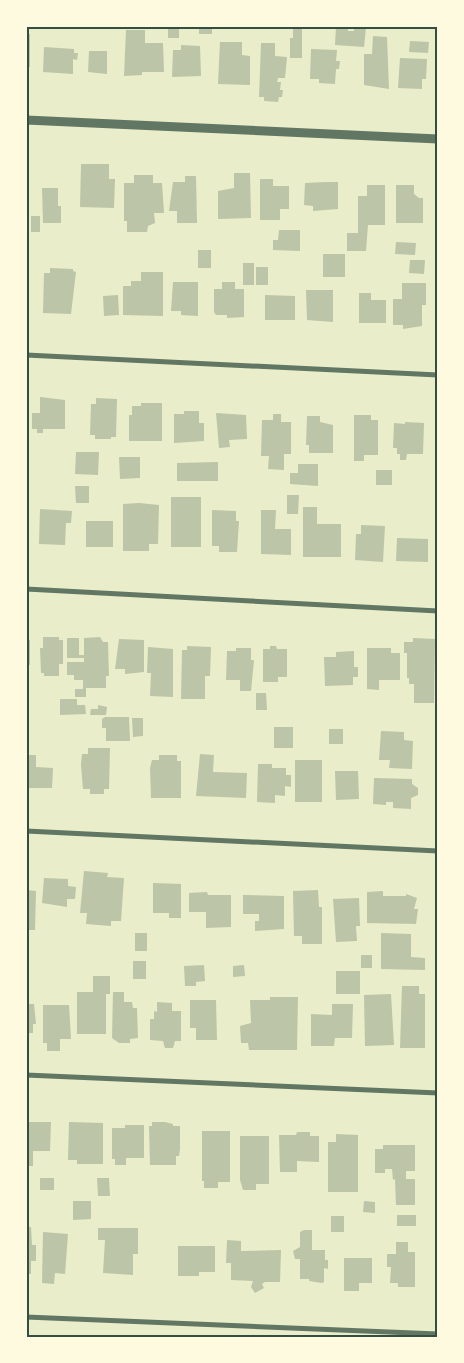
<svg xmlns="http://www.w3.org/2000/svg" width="464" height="1363" viewBox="0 0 464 1363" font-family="Lato,sans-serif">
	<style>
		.building { fill: #bcc5a7 }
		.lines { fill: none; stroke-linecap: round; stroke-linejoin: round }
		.minor { stroke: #617663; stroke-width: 5 }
		.tertiary { stroke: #617663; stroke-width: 9 }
		.neatline { fill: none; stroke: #344e41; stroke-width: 2 }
	</style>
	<rect width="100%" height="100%" fill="#e9edc9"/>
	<g class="building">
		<rect x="168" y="26" width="11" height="12"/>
		<rect x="199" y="26" width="13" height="8"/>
		<path d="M293 26H302V58H290V38H293Z"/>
		<path d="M336 26 348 27V31H354V27L366 28 364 47 335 45Z"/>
		<path d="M126 30H145V43H163L164 72H142V75L124 76Z"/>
		<rect x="26" y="34" width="4" height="33"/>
		<path d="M373 36 387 37 389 89 364 85V54H372Z"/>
		<path d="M410 41 429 42 428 53 409 52Z"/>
		<path d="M220 42H242V55L250 56V85L218 84Z"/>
		<path d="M261 43H275V56L287 57 285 78H278L277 82H281L280 90H283L282 97H279L278 102 264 101V97H259Z"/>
		<path d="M181 45 200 46 201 76 172 77 173 50H181Z"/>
		<path d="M44 47 74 49V53H78L77 60 73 59V74L43 72Z"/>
		<path d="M311 49 337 50 336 61H340L339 69H336L335 84 319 83V79H310Z"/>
		<path d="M89 51H107V74L88 72Z"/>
		<path d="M400 58 427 59 426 79H422V89L398 88Z"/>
		<path d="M81 164H109V179H115L114 208 80 207Z"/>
		<path d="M234 173H250L251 218 218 219V191L234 188Z"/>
		<path d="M134 175H153V183H162L164 213H154L155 223 148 226 147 232H127V221H124V183H134Z"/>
		<path d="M185 176H196L197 223H177V211H169L173 182H185Z"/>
		<path d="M260 179H273V186H289V209H280V220H260Z"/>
		<path d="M326 182H338V209L313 211V206L304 205 305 183Z"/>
		<path d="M367 185H385V225H368L366 251H347V233H358V196H367Z"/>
		<path d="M396 185H414V194L419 198H423V223H396Z"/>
		<path d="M42 188H58V206H61V223H43Z"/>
		<rect x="31" y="216" width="9" height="16"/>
		<path d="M279 230H300V251L273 250V240H278Z"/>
		<path d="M396 242 416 243 415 255 395 254Z"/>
		<rect x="198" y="250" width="13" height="18"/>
		<rect x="323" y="254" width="22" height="23"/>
		<path d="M410 260H425L424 274 409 273Z"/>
		<rect x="243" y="263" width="11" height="22"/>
		<rect x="256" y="267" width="12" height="18"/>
		<path d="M50 268 73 269V271L76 272 71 314 43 313 44 273H50Z"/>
		<path d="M141 272H163V316L123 315V286H131V281H141Z"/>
		<path d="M173 282H198V316L181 315V311H171Z"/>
		<path d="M222 282H235V289H244V317L227 318V315H216L214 312V289H222Z"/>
		<path d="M402 283H426V305H422V326L403 329V325H393V299H402Z"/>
		<path d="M306 290H333V322L307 320Z"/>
		<path d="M359 293H371V300H386V323H359Z"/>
		<path d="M118 295 119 315 104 316 103 296Z"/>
		<path d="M265 295 295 296V320H265Z"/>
		<path d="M40 397 65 400V429H43V433H37V429H32V413H40Z"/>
		<path d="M96 398 117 399 116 437H111V439H95V435H90L91 404H96Z"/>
		<path d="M141 403H162V441H129V415H132V406H141Z"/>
		<path d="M184 411H199V423H204V441L174 443V414H184Z"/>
		<path d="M216 413 246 415 247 439 229 440 230 447 219 448Z"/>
		<path d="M273 414H281V422H291V454H284V470L268 469 269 456H261L262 420H273Z"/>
		<path d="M354 415H371V420H378V455H364V461H354Z"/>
		<path d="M307 416H320V422L333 425V453H309V445H306Z"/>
		<path d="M405 422 424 423 423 454H407L406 460H400V454H397V448H393L394 423 405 424Z"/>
		<path d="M76 452H99L98 475 75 474Z"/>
		<path d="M119 457H140V478L120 479Z"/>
		<path d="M218 462V481H177V463Z"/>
		<path d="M298 464H318V486L290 484V473H298Z"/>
		<rect x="376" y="470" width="16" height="15"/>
		<path d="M75 486H89V503H76Z"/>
		<path d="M287 495H299L298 514H287Z"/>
		<rect x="171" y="497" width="30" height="50"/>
		<path d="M139 503 159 505 158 544H149V551H123V504Z"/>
		<path d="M26 507H29L28 541H26Z"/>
		<path d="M303 507H317V524H341V557H303Z"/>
		<path d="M40 509 72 511 71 523H66L65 545 39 544Z"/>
		<path d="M212 510 236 511V521H239L237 552H219V546H212Z"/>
		<path d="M261 510H276L275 529H291V555L261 554Z"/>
		<rect x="86" y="521" width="27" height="26"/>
		<path d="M361 525 385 526 383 562 355 560 356 534H361Z"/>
		<path d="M397 538 428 539V562L396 561Z"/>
		<path d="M43 637H59V640H63V664H59V676H44V673H41L40 648H43Z"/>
		<path d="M100 637 103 642H108L109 676H106V688H86V697H75V689H83V680H74V675H67V662H84V658H67V638H79V655H84V638Z"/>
		<path d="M413 638 435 639 434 703H414V684H409V678H407V653H404V642H413Z"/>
		<path d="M119 639 144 640V672L125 674V669H115Z"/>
		<rect x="26" y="640" width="4" height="25"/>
		<path d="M187 646 211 647 210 676H205V699H181L182 650H187Z"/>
		<path d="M270 646H276L277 649H287V677H278V682H263V649H270Z"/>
		<path d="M148 647 173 649V697L150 696 151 673H147Z"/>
		<path d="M236 648H251V660H254L251 691H240V680H226L227 651H236Z"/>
		<path d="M367 648H391V653H400V680H379V690L367 689Z"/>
		<path d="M354 651V667H358V677H353V685L325 686 324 657H336V652Z"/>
		<path d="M256 693H266L267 710H256Z"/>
		<path d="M60 699H77V705H85L86 714 60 715Z"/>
		<path d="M98 705 107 707 106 715H90L91 709H98Z"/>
		<path d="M105 717H129L130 741H106V728H102V719Z"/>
		<path d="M132 718H143V736L133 737Z"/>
		<rect x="274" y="727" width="19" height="21"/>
		<rect x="329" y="729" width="14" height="15"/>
		<path d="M381 731 404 732V740L413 741 412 769 389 768 390 760H379Z"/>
		<path d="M88 748H110L109 789H104V794H90V789H83L81 765 82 754H88Z"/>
		<path d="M200 754 214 755 213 772 247 773 246 798 196 796Z"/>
		<path d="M26 755H36V767L53 768 52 788H26Z"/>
		<path d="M159 755H177V761H181V798H151L150 768 152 760H159Z"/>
		<rect x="295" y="760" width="27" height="42"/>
		<path d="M258 764H272V768H286V775H291V787L285 786V796L275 795V803L257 802Z"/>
		<path d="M335 771H358L359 799 336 800Z"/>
		<path d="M374 778 412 779V784L418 788V795L411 798V809L393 808V802H386V805L373 804Z"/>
		<path d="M84 871 108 873 107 877 124 878 121 921H111V926L86 924 87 913H80Z"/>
		<path d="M44 878 68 879V886L76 887 75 899H67V907L42 903Z"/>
		<path d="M153 883 181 884V918H169V913H153Z"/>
		<path d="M26 890 36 891 35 930H26Z"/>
		<path d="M318 890 319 907H322V944H302V936H294L293 891Z"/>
		<path d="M383 891V896H406V894L417 898 414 909H418L416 924 367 923V892Z"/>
		<path d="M207 892 208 895H231V927L206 928V912H189V893Z"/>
		<path d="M243 895 284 896V929L255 931V921H259V914H243Z"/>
		<path d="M359 898 360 926H356L357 941 336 942 333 899Z"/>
		<rect x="135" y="933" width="12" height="18"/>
		<path d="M381 933 411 934V957L425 958V970L381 969Z"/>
		<rect x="361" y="955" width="11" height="13"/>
		<rect x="133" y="961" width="13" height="18"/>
		<path d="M204 965 205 981 196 982V986H185L184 966Z"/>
		<path d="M244 965 245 976 233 977V966Z"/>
		<rect x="336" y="971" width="24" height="23"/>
		<path d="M93 976H110V994H106V1034H77V992H93Z"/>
		<path d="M402 986H419V994H425V1048H400Z"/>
		<path d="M113 992H124V1002H132L133 1008H137L138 1038 130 1039V1043H119L112 1038Z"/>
		<path d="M391 994 394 1045 365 1046 364 995Z"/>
		<path d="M270 997H298L297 1050H249L248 1043H241L240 1026 251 1023 250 1000H270Z"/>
		<path d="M190 1000H216L217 1040H196V1028H190Z"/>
		<path d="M157 1002 172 1003V1011H181V1041H175L173 1048H165L163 1041 150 1040V1019H154V1011L157 1012Z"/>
		<path d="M26 1004H34L36 1024H33V1033H26Z"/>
		<path d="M332 1004H353L352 1038H335L334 1046H311V1014L332 1015Z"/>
		<path d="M43 1005H69L71 1039H60V1051H47V1043H43Z"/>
		<path d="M26 1120 29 1122H51L50 1151H33V1166H26Z"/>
		<path d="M69 1122 103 1123V1164H77V1160H68Z"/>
		<path d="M152 1122H165L173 1124V1126H180V1149L179 1156H176V1165H150L149 1126H152Z"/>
		<path d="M125 1125H144V1158H126V1165H115V1159H112V1128H125Z"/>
		<path d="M202 1131H230V1182H218V1188H204V1181H202Z"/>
		<path d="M297 1132H310V1136H319V1162L297 1161V1172H280L279 1135H296Z"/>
		<path d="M336 1134 358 1135V1192H328V1142H336Z"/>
		<path d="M240 1136H269V1184H256V1190H243L240 1180Z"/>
		<path d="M383 1145H415V1171H406V1179H415V1205H396L395 1179 393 1180 392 1169H385V1173H375V1149H383Z"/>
		<rect x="40" y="1178" width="14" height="12"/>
		<path d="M97 1178H109L110 1196H98Z"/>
		<path d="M73 1201H91V1219L73 1220Z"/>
		<path d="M364 1201 375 1202V1213L363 1212Z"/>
		<rect x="397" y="1215" width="19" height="11"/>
		<rect x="331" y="1216" width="13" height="16"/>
		<path d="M26 1227H31L32 1245H36V1261H31V1274H26Z"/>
		<path d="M98 1228H138V1254H133V1275L103 1273 105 1240H98Z"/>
		<path d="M304 1230H312V1250H325V1260H328V1269L324 1268V1282L322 1283 309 1281V1279H300V1259H295L293 1251 300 1247V1232Z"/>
		<path d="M43 1232 68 1234 65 1274 55 1273 54 1284 42 1283Z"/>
		<path d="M227 1240 241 1241V1251L281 1250 280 1282H265L262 1284 264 1288 255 1293 251 1287 253 1281 231 1280V1263H226Z"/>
		<path d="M396 1242H408V1252H415V1287H398V1283H390L391 1267H387V1254H396Z"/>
		<path d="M178 1246H215V1272H199V1276H178Z"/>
		<path d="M344 1258H372V1283H359V1291H344Z"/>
	</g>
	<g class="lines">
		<g class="minor">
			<path d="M26 355 438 375"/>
			<path d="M26 589 438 611"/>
			<path d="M26 831 438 851"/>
			<path d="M26 1075 438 1093"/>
			<path d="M26 1317 438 1334"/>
		</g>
		<path class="tertiary" d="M26 120 438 139"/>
	</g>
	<rect width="464" height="1363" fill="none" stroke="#fefae0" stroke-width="55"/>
	<rect x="28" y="28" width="408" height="1308" class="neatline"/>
</svg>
